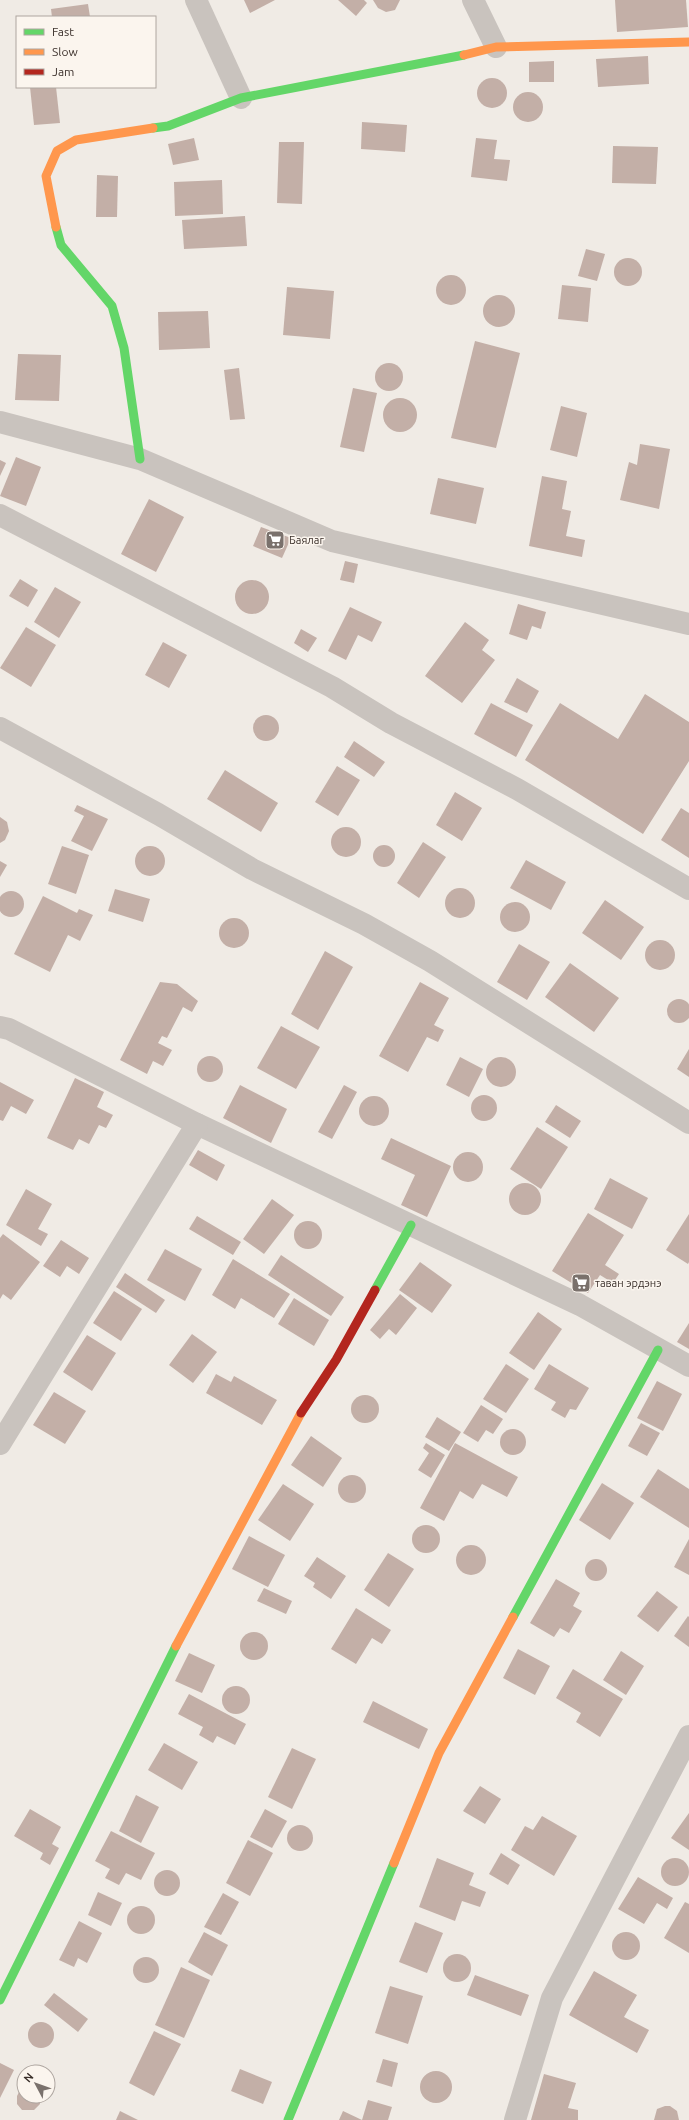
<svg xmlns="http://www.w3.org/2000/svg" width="689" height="2120" viewBox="0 0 689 2120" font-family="Ubuntu,sans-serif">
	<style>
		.building { fill: #c3afa7 }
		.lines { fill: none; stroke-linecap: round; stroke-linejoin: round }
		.street { stroke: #c9c3be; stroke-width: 22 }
		.fast { stroke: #63d668; stroke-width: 9 }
		.slow { stroke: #ff974d; stroke-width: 9 }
		.jam { stroke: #b3261e; stroke-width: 9 }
		.labels { text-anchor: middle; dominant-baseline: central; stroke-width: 3; stroke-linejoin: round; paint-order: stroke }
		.poi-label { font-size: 11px; fill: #3b302b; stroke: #fbf5ee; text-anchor: start }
	</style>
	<rect width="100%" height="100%" fill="#f0ebe5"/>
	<g class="building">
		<path d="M244 0H275L250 13Z"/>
		<path d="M338 0H364L367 3 356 16Z"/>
		<path d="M373 0H400L395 10 386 12 378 8Z"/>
		<path d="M615 0H686L688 27 617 32Z"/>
		<path d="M88 4 90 17H52L51 9Z"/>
		<path d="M648 56 649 84 598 87 596 59Z"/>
		<path d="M554 61V82H529V62Z"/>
		<circle cx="492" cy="93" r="15"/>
		<path d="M30 87H56L60 123 34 125Z"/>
		<circle cx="528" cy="107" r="15"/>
		<path d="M362 122 407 125 405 152 361 149Z"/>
		<path d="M194 138 199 160 173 165 168 144Z"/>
		<path d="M476 138 497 140 494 159 510 160 507 181 471 177Z"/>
		<path d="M279 142H304L302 204 277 203Z"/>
		<path d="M613 146 658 147 656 184 612 183Z"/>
		<path d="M97 175 118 176 117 217H96Z"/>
		<path d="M222 180 223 214 175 216 174 182Z"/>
		<path d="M245 216 247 246 184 249 182 220Z"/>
		<path d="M586 249 605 254 597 281 578 276Z"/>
		<circle cx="628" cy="272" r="14"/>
		<circle cx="451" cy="290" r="15"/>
		<path d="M562 285 591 288 588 322 558 319Z"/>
		<path d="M287 287 334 291 330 339 283 335Z"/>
		<circle cx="499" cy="311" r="16"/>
		<path d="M208 311 210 348 159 350 158 312Z"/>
		<path d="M475 341 520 353 496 448 451 438Z"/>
		<path d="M18 354 61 355 59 401 15 400Z"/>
		<circle cx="389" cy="377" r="14"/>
		<path d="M239 368 245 419 230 420 224 370Z"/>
		<path d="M353 388 377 393 364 452 340 447Z"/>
		<circle cx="400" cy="415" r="17"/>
		<path d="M561 406 587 413 577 457 550 450Z"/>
		<path d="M640 444 670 449 659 509 620 500 629 462 637 465Z"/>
		<path d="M16 457 41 467 26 506 0 496Z"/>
		<path d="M0 460 6 463 0 476Z"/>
		<path d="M542 476 567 481 562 509 571 511 566 536 585 540 582 557 529 546Z"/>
		<path d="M438 478 484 488 476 524 430 514Z"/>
		<path d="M149 499 184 517 156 572 121 554Z"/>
		<path d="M261 527 291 538 282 558 253 546Z"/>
		<path d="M345 561 358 564 354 583 340 580Z"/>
		<path d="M20 579 38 590 28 607 9 596Z"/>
		<circle cx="252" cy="597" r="17"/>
		<path d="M55 587 81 602 59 638 34 622Z"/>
		<path d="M518 604 546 612 541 629 532 626 527 640 509 634Z"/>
		<path d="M350 607 382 622 372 642 358 635 346 660 328 651Z"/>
		<path d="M465 622 489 640 482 650 495 660 462 703 425 676Z"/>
		<path d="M26 627 56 645 31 687 0 668Z"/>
		<path d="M301 629 317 638 308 652 294 643Z"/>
		<path d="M163 642 187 655 169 688 145 675Z"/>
		<path d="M517 678 539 691 527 713 504 702Z"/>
		<path d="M645 694 689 722V761L643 834 525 760 560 703 618 739Z"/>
		<path d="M491 703 533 725 516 757 474 734Z"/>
		<circle cx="266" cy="728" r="13"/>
		<path d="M354 741 385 762 374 777 344 757Z"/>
		<path d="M337 766 360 780 338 816 315 802Z"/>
		<path d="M225 770 278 803 261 832 207 799Z"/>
		<path d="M455 792 482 808 462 841 436 825Z"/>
		<path d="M77 805 108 819 92 851 71 841 84 816 74 811Z"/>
		<path d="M681 808 689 813V858L661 840Z"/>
		<path d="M0 817 7 822 9 831 5 840 0 843Z"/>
		<circle cx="346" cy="842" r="15"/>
		<path d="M423 842 446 857 419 898 397 883Z"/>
		<circle cx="384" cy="856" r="11"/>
		<circle cx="150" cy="861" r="15"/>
		<path d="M62 846 89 855 76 894 48 884Z"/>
		<path d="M526 860 566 882 551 910 510 888Z"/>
		<path d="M0 861 7 865 0 877Z"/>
		<circle cx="460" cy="903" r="15"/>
		<path d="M115 889 150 899 143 922 108 911Z"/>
		<circle cx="11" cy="904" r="13"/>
		<path d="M43 896 77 913 79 909 93 915 80 941 68 935 50 972 14 954Z"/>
		<path d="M605 900 644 927 621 960 582 933Z"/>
		<circle cx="515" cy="917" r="15"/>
		<circle cx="234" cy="933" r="15"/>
		<circle cx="660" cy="955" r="15"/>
		<path d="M519 944 550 962 527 1000 497 982Z"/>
		<path d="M325 951 353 967 318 1030 291 1014Z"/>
		<path d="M570 963 619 998 594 1032 545 997Z"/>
		<path d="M160 982 177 984 198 1001 192 1012 183 1007 167 1038 162 1036 158 1043 172 1050 163 1066 153 1061 147 1074 120 1060Z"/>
		<path d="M420 982 449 998 434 1025 444 1030 438 1042 427 1037 408 1072 379 1056Z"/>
		<circle cx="679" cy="1011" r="12"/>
		<path d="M281 1026 320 1047 296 1089 257 1068Z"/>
		<path d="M689 1049V1077L677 1069Z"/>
		<circle cx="210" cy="1069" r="13"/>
		<circle cx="501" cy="1072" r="15"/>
		<path d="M460 1057 483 1069 469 1097 446 1085Z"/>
		<path d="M75 1078 104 1092 97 1107 113 1115 106 1128 99 1125 89 1144 79 1139 73 1150 47 1138Z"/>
		<path d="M0 1082 34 1100 26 1114 11 1106 3 1121 0 1120Z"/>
		<path d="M240 1085 287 1109 271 1143 223 1118Z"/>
		<path d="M344 1085 357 1092 332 1139 318 1132Z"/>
		<circle cx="484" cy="1108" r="13"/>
		<circle cx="374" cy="1111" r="15"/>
		<path d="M556 1105 581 1121 570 1138 545 1122Z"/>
		<path d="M537 1127 568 1147 541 1189 510 1169Z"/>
		<path d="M391 1138 451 1166 427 1217 401 1205 415 1175 381 1159Z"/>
		<path d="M198 1150 225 1165 217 1181 189 1165Z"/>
		<circle cx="468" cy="1167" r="15"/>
		<path d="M610 1178 648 1198 632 1229 594 1209Z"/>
		<circle cx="525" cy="1199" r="16"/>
		<path d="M26 1189 52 1204 38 1229 48 1234 41 1246 6 1225Z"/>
		<path d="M272 1199 294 1215 264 1254 243 1239Z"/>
		<path d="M588 1213 624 1235 605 1265 619 1274 613 1283 600 1275 588 1293 552 1271Z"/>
		<path d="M689 1214V1262L688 1264 666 1250Z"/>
		<path d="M197 1216 241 1242 233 1255 189 1229Z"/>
		<circle cx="308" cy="1235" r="14"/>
		<path d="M3 1234 40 1262 11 1300 3 1294 0 1299V1238Z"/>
		<path d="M61 1240 89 1258 79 1274 67 1266 60 1277 43 1266Z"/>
		<path d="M165 1249 202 1269 185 1301 147 1280Z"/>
		<path d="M281 1255 344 1297 331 1316 268 1275Z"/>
		<path d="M233 1259 290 1294 274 1318 241 1298 235 1309 212 1295Z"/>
		<path d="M420 1262 452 1285 432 1313 399 1290Z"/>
		<path d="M125 1273 165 1300 156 1313 116 1287Z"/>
		<path d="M114 1291 142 1309 121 1341 93 1323Z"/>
		<path d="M400 1294 417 1308 396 1335 389 1329 380 1339 370 1330Z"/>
		<path d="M294 1298 329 1320 314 1346 278 1324Z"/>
		<path d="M538 1312 562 1329 534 1370 509 1353Z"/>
		<path d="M689 1323V1349L677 1342Z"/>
		<path d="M192 1334 217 1352 193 1383 169 1365Z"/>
		<path d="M87 1335 116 1353 92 1391 63 1372Z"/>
		<path d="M506 1364 529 1379 506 1413 483 1399Z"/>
		<path d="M549 1364 589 1388 576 1410 570 1409 565 1418 551 1410 556 1402 534 1389Z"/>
		<path d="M216 1374 231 1382 234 1376 277 1400 262 1425 206 1393Z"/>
		<path d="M657 1381 682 1394 663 1431 637 1418Z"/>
		<path d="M54 1392 86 1411 65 1444 33 1425Z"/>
		<circle cx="365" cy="1409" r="14"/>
		<path d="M481 1405 503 1419 493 1434 486 1430 478 1442 463 1433Z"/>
		<path d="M437 1417 461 1432 449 1451 425 1437Z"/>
		<path d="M641 1423 660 1433 647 1456 628 1446Z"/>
		<circle cx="513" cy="1442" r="13"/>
		<path d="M311 1436 342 1458 323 1487 291 1465Z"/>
		<path d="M426 1443 445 1455 431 1478 418 1470 429 1453 423 1448Z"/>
		<path d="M455 1443 518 1477 507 1497 482 1484 473 1499 460 1491 444 1521 420 1508Z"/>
		<path d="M658 1469 689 1489V1528L640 1497Z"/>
		<circle cx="352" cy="1489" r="14"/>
		<path d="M602 1483 634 1503 610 1540 579 1520Z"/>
		<path d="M283 1484 314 1504 290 1541 258 1520Z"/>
		<circle cx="426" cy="1539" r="14"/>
		<path d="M249 1536 285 1555 268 1587 232 1569Z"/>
		<path d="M689 1539V1575L674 1567Z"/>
		<circle cx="471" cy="1560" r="15"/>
		<path d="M388 1553 414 1569 389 1607 364 1590Z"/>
		<path d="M317 1557 346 1576 331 1599 313 1587 315 1583 304 1576Z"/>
		<circle cx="596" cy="1570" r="11"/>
		<path d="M556 1579 580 1593 573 1606 582 1611 569 1633 560 1628 554 1637 530 1623Z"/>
		<path d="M264 1588 292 1601 286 1614 257 1601Z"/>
		<path d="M657 1591 678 1607 658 1632 637 1616Z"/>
		<path d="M356 1608 391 1630 382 1644 372 1638 356 1664 331 1649Z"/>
		<path d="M688 1616 689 1617V1647L674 1636Z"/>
		<circle cx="254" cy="1646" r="14"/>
		<path d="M518 1649 550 1666 535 1695 503 1678Z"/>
		<path d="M621 1651 644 1666 626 1695 603 1680Z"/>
		<path d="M189 1653 215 1665 202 1693 175 1681Z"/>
		<path d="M573 1669 623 1699 600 1737 576 1722 581 1713 556 1698Z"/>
		<circle cx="236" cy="1700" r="14"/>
		<path d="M189 1694 246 1724 235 1745 217 1736 213 1743 199 1735 203 1727 178 1714Z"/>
		<path d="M373 1701 428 1729 419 1749 363 1722Z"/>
		<path d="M164 1743 198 1762 182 1790 148 1770Z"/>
		<path d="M292 1748 316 1759 292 1809 268 1797Z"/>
		<path d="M480 1786 501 1799 485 1824 463 1811Z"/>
		<path d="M136 1795 159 1807 141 1843 119 1831Z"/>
		<path d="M30 1809 61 1827 52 1844 59 1848 50 1865 40 1859 43 1853 14 1836Z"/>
		<path d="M265 1809 287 1821 272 1848 250 1837Z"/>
		<path d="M689 1813V1850L671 1838Z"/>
		<path d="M542 1816 577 1836 554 1876 511 1850 525 1826 533 1830Z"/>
		<circle cx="300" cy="1838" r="13"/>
		<path d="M111 1831 155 1853 141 1880 126 1873 119 1885 105 1878 110 1869 95 1861Z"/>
		<path d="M248 1840 273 1853 250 1896 226 1883Z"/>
		<path d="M501 1853 520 1865 508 1885 489 1874Z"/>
		<circle cx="675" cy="1872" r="14"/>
		<path d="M437 1858 474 1873 469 1885 486 1892 480 1907 462 1901 455 1921 419 1907Z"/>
		<circle cx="167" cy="1883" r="13"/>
		<path d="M638 1877 673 1898 667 1909 657 1903 644 1924 618 1909Z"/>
		<path d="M98 1892 122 1903 111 1926 88 1915Z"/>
		<path d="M223 1893 239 1902 221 1935 204 1927Z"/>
		<path d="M685 1902 689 1904V1953L664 1938Z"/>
		<circle cx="141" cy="1920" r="14"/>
		<path d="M79 1921 102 1933 87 1963 78 1958 74 1967 59 1960Z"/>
		<path d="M415 1922 443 1933 427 1973 399 1962Z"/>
		<circle cx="626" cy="1946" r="14"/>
		<path d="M204 1932 228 1945 212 1976 188 1962Z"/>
		<circle cx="457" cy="1968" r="14"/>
		<circle cx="146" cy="1970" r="13"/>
		<path d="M181 1967 210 1980 184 2038 155 2025Z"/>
		<path d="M594 1971 637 1995 624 2017 649 2030 637 2053 569 2015Z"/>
		<path d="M475 1975 529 1995 521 2016 467 1995Z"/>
		<path d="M390 1986 423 1996 408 2044 375 2033Z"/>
		<path d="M54 1993 88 2019 78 2032 44 2005Z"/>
		<circle cx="41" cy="2035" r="13"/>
		<path d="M154 2031 181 2044 154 2096 129 2083Z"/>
		<path d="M383 2059 398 2063 392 2087 376 2082Z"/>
		<path d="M0 2063 14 2070 0 2098Z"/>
		<path d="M240 2069 272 2082 263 2104 231 2091Z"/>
		<circle cx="436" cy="2087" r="16"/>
		<path d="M544 2074 576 2083 568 2108 578 2110V2120H531Z"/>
		<path d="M24 2088V2096H40V2104L34 2110H22L17 2104V2096L20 2090Z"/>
		<path d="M368 2100 392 2107 388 2120H362Z"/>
		<path d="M665 2106H670L677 2111 679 2120H654L657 2109Z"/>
		<path d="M120 2111 138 2120H116Z"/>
		<path d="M343 2111 362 2120H339Z"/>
	</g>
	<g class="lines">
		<g class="street">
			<path d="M196 0 241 98"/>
			<path d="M473 0 496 47"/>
			<path d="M0 422 140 459 332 541 689 624"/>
			<path d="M0 515 332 687 391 723 517 789 689 889"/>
			<path d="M0 728 158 814 252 869 364 924 430 961 689 1123"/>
			<path d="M0 1027 9 1029 197 1124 580 1305 689 1366"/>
			<path d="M0 1444 197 1124"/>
			<path d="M515 2120 552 1998 689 1736"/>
		</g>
		<g class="fast">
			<path d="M153 128 168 126 241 98 464 55"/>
			<path d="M56 227 61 245 112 306 124 348 140 459"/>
			<path d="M375 1290 411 1225"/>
			<path d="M513 1617 658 1350"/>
			<path d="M0 2000 176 1646"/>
			<path d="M288 2120 394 1863"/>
		</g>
		<g class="slow">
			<path d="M464 55 496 47 689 42"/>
			<path d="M56 227 46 176 57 151 76 140 153 128"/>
			<path d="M176 1646 301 1413"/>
			<path d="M394 1863 439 1753 513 1617"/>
		</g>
		<path class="jam" d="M301 1413 336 1360 375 1290"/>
	</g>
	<defs>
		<g id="supermarket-square" transform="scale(1)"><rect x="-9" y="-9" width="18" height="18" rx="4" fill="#7a716c" stroke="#fbf5ee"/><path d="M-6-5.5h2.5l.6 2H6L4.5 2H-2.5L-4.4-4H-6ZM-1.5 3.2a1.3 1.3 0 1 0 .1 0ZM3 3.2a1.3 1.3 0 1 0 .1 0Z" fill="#fff"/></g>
	</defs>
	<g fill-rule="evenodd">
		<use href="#supermarket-square" x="275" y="540"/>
		<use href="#supermarket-square" x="581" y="1283"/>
	</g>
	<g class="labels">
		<g class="poi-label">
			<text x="289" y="540">Баялаг</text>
			<text x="595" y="1283">таван эрдэнэ</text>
		</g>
	</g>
	<rect x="16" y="16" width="140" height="72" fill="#fbf5ee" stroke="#aea6a0"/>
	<rect x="24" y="29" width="20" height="6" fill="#63d668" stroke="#aea6a0"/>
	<text x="52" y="36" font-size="12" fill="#3b302b">Fast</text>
	<rect x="24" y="49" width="20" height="6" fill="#ff974d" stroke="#aea6a0"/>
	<text x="52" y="56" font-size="12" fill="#3b302b">Slow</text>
	<rect x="24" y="69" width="20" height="6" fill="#b3261e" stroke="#aea6a0"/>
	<text x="52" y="76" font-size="12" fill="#3b302b">Jam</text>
	<g transform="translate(36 2084) rotate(311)"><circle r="19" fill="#fbf5ee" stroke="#aea6a0"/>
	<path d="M0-3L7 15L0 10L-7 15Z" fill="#7a716c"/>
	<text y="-6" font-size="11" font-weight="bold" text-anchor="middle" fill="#3b302b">N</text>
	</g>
</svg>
